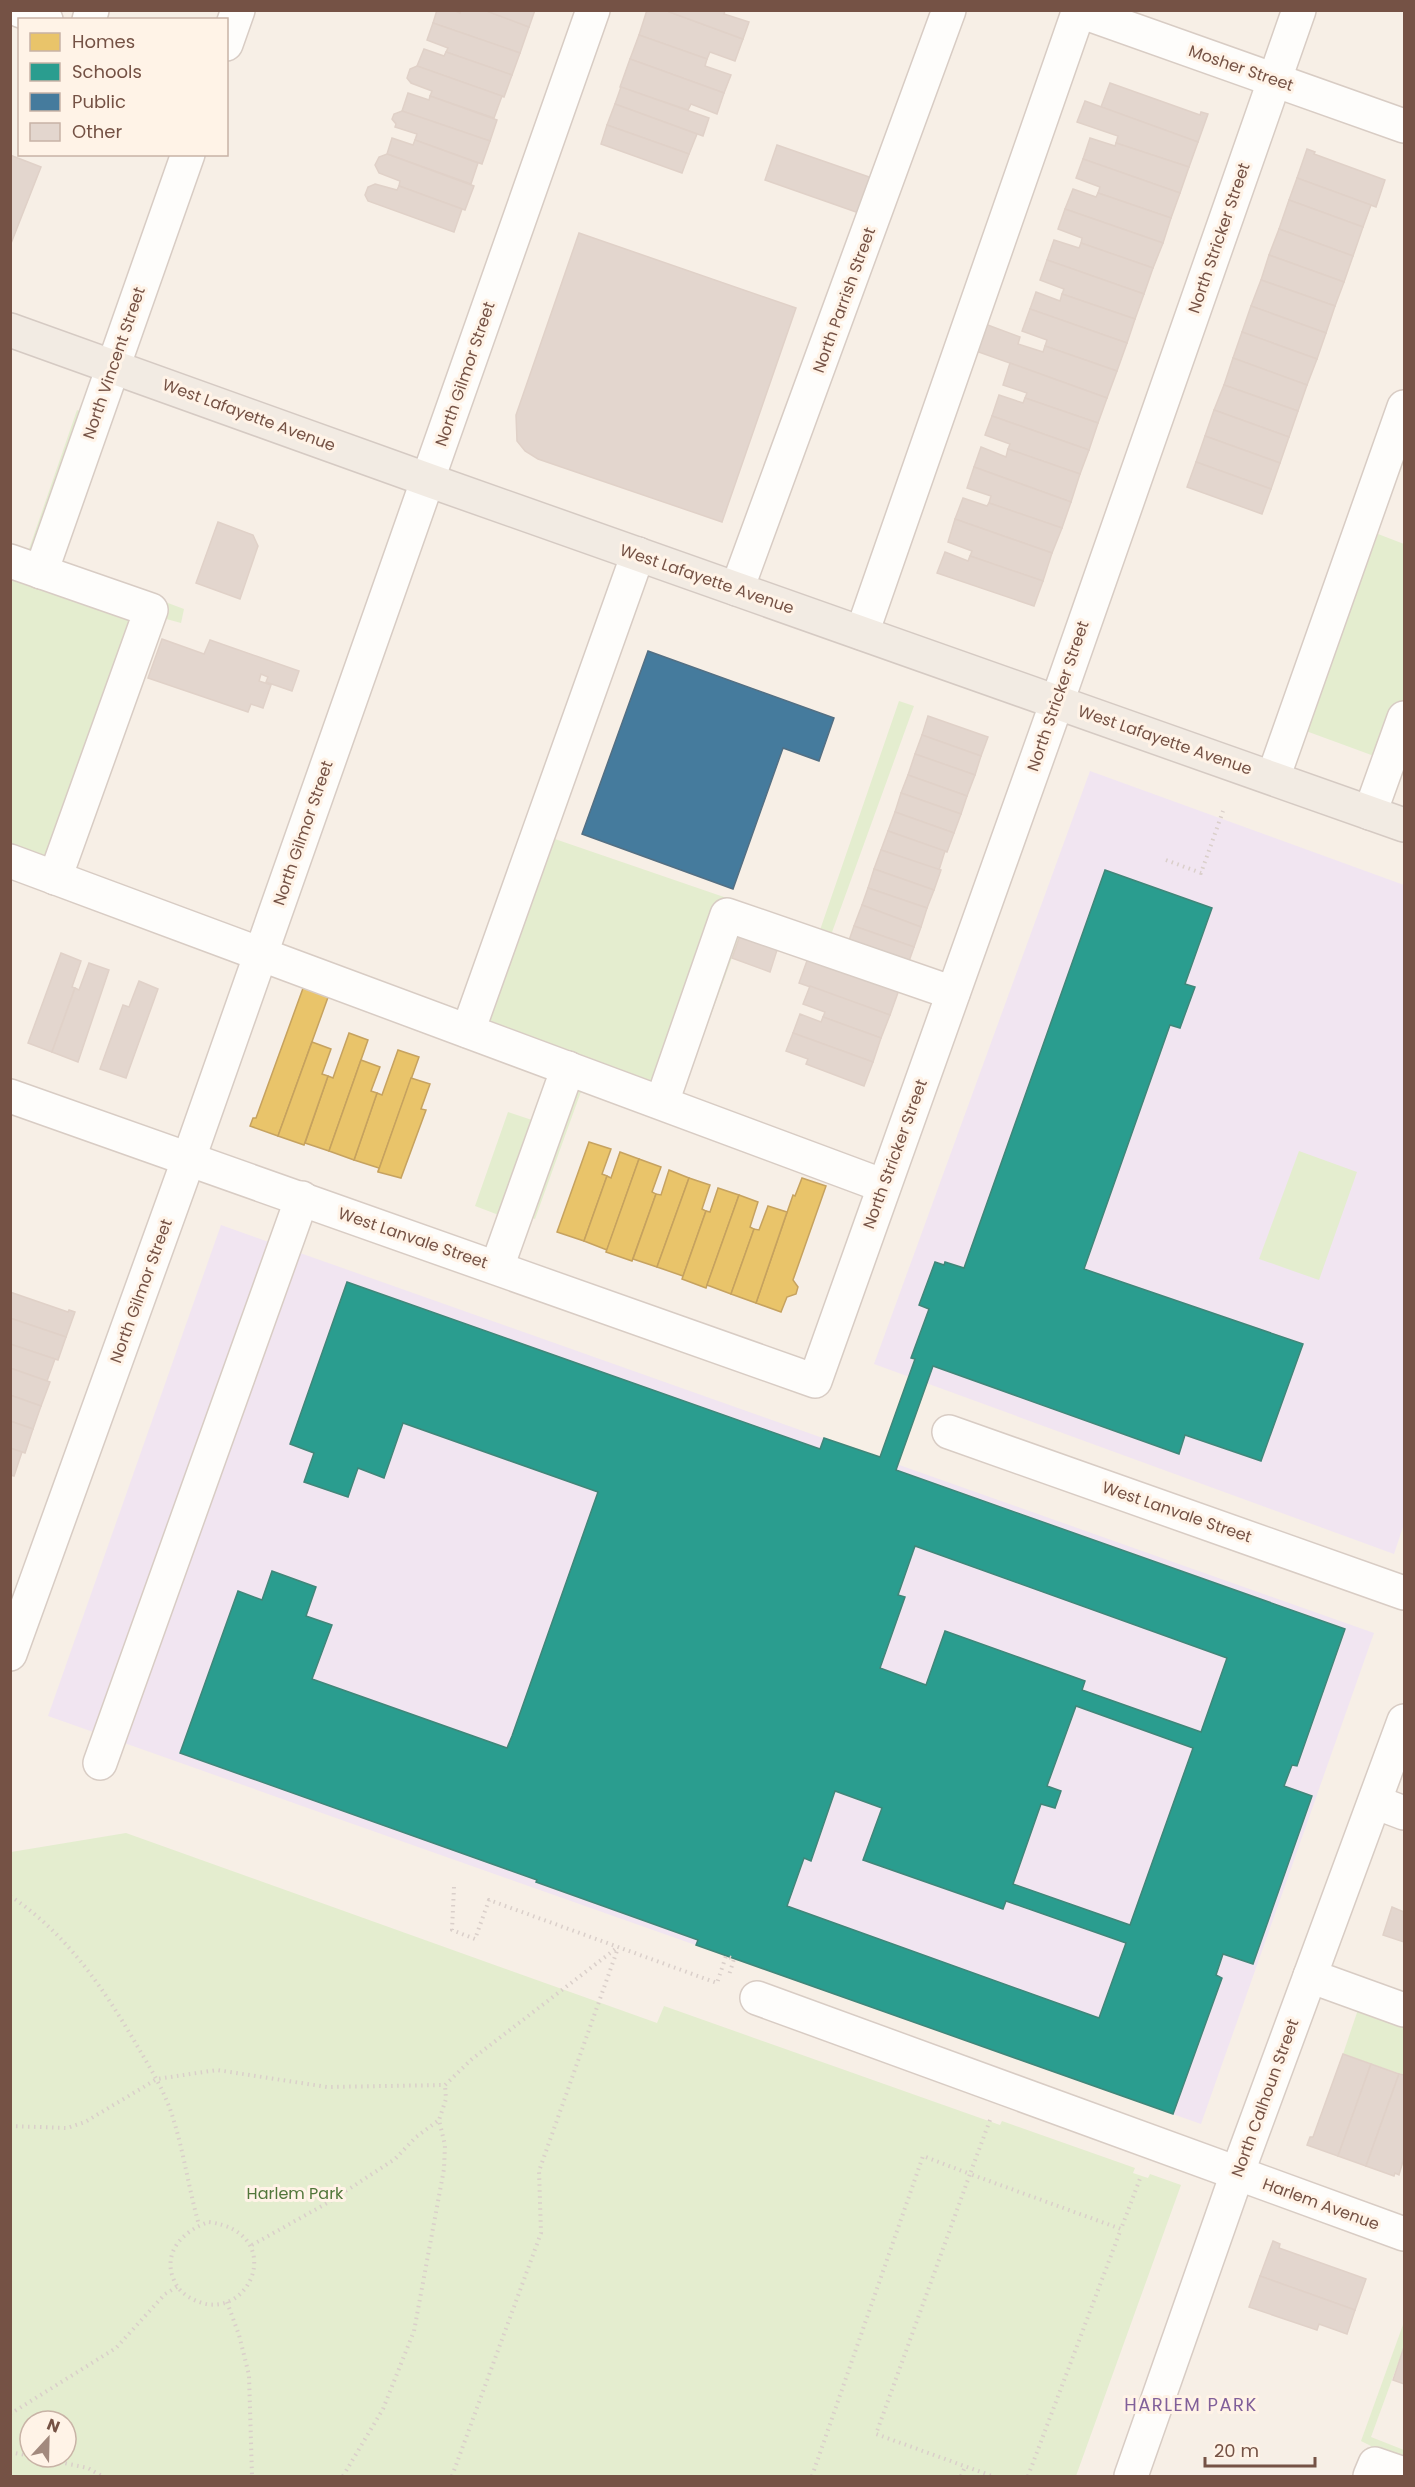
<svg xmlns="http://www.w3.org/2000/svg" width="1415" height="2487" viewBox="0 0 1415 2487" font-family="Poppins,sans-serif">
	<style>
		.education { fill: #f1e5f1 }
		.green { fill: #e4edcf; fill-rule: evenodd }
		.homes { fill: #e9c46a; stroke: #c6a25f; stroke-width: 1.5 }
		.schools { fill: #2a9d8f; stroke: #408679; stroke-width: 1.5; fill-rule: evenodd }
		.public { fill: #457b9d; stroke: #536f83; stroke-width: 1.5 }
		.building { fill: #e3d6ce; stroke: #e0d1c8; stroke-width: 1.5 }
		.lines { fill: none; stroke-linecap: round; stroke-linejoin: round }
		.minor-casing { stroke: #d8ccc4; stroke-width: 36 }
		.major-casing { stroke: #d5cac3; stroke-width: 36 }
		.path { stroke: #dacfca; stroke-width: 4; stroke-dasharray: 1.5 4.5; stroke-linecap: butt }
		.minor { stroke: #fefdfb; stroke-width: 33 }
		.major { stroke: #f2ebe3; stroke-width: 33 }
		.labels { text-anchor: middle; dominant-baseline: central; stroke-width: 6; stroke-linejoin: round; paint-order: stroke }
		.street-label { font-size: 16px; fill: #755245; stroke: #fff3e7 }
		.park-label { font-size: 16px; fill: #51763a; stroke: #fff3e7 }
		.neighbourhood-label { font-size: 18px; letter-spacing: 1.5px; fill: #81609a; stroke: #fff3e7 }
	</style>
	<rect width="100%" height="100%" fill="#f7efe6"/>
	<g class="education">
		<path d="M1090 771 1404 885V1524L1394 1554 874 1364Z"/>
		<path d="M221 1225 1374 1633 1201 2124 48 1716Z"/>
	</g>
	<g class="green">
		<path d="M77 410 107 421 58 562 184 609 181 623 159 617 67 872 11 870 10 546 28 552Z"/>
		<path d="M1378 534 1404 544V767L1306 731Z"/>
		<path d="M899 701 914 706 831 935 741 933 680 1100 583 1086 535 1219 508 1208 504 1217 475 1206 508 1112 535 1121 557 1066 469 1016 552 838 820 930Z"/>
		<path d="M1299 1151 1357 1172 1319 1280 1259 1259Z"/>
		<path d="M126 1833 657 2023 664 2006 1000 2125 1002 2121 1135 2168 1133 2173 1148 2178 1150 2174 1181 2185 1076 2476H11V1852ZM30 2421H66V2457H30Z"/>
		<path d="M1366 1986 1404 2000V2075L1343 2054Z"/>
		<path d="M1404 2322V2347L1371 2437 1404 2450V2476H1360L1371 2446 1361 2441Z"/>
	</g>
	<g class="homes">
		<path d="M306 980 331 989 278 1136 250 1126 253 1118H256Z"/>
		<path d="M349 1033 368 1040 329 1151 305 1143 328 1076 333 1078Z"/>
		<path d="M312 1042 331 1049 322 1074 328 1076 304 1145 278 1136Z"/>
		<path d="M398 1050 419 1057 378 1172 379 1168 354 1160 377 1093 382 1095Z"/>
		<path d="M361 1060 380 1067 371 1091 377 1093 354 1160 329 1151Z"/>
		<path d="M411 1078 430 1084 421 1109 426 1110 401 1178 378 1172Z"/>
		<path d="M589 1142 611 1149 602 1174 607 1176 584 1241 557 1232Z"/>
		<path d="M620 1152 639 1159 607 1250 584 1241 607 1176 611 1178Z"/>
		<path d="M639 1159 661 1167 652 1192 656 1194 632 1261 606 1252Z"/>
		<path d="M669 1170 689 1178 657 1267 633 1259 656 1194 661 1195Z"/>
		<path d="M689 1178 710 1185 702 1209 706 1211 683 1276 657 1267Z"/>
		<path d="M802 1178 826 1186 793 1280 798 1287 796 1294 787 1297 781 1312 756 1303 793 1195 795 1196Z"/>
		<path d="M718 1188 739 1195 706 1288 682 1279 706 1211 710 1212Z"/>
		<path d="M739 1195 758 1202 750 1227 754 1229 731 1294 707 1285Z"/>
		<path d="M768 1206 787 1212 756 1303 731 1294 754 1229 759 1230Z"/>
	</g>
	<path class="schools" d="M1105 870 1212 908 1185 984 1195 987 1180 1028 1170 1025 1084 1269 1303 1344 1261 1461 1185 1435 1179 1454 933 1366 896 1470 1345 1629 1297 1766 1292 1765 1284 1786 1312 1796 1253 1964 1223 1954 1216 1975 1222 1978 1173 2114 696 1945 698 1940 536 1882 537 1880 180 1753 238 1591 262 1600 272 1571 316 1587 306 1616 332 1625 312 1679 507 1748 512 1736 598 1492 403 1423 384 1478 358 1468 348 1497 304 1482 314 1453 290 1444 347 1282 820 1449 824 1438 880 1457 915 1359 911 1358 929 1309 919 1305 935 1262 944 1265 945 1262 964 1268ZM915 1546 1227 1658 1201 1732 1082 1690 1085 1681 945 1631 926 1685 880 1668 905 1597 898 1595ZM1076 1706 1193 1748 1130 1925 1013 1884 1041 1804 1055 1808 1061 1791 1047 1786ZM835 1791 882 1808 863 1860 1003 1909 1006 1901 1126 1943 1099 2018 787 1906 804 1858 811 1861Z"/>
	<path class="public" d="M648 651 834 718 819 761 783 748 733 889 582 834Z"/>
	<g class="building">
		<path d="M437 10H453L460 13 461 10H484L529 27 520 53 433 23Z"/>
		<path d="M484 10H535L529 27Z"/>
		<path d="M647 10H664L743 39 735 61 710 52 707 59 639 35Z"/>
		<path d="M664 10H725L724 14 749 22 743 39Z"/>
		<path d="M433 23 520 53 512 75 446 52 448 48 427 40Z"/>
		<path d="M639 35 707 59 705 66 731 75 724 93 630 59Z"/>
		<path d="M424 49 444 56 446 52 512 75 504 97 417 66Z"/>
		<path d="M630 59 724 93 717 114 691 104 688 110 620 87Z"/>
		<path d="M417 66 502 96 494 118 430 96 432 91 411 83 407 78 410 69Z"/>
		<path d="M1110 83 1200 115 1201 112 1208 114 1198 142 1101 107Z"/>
		<path d="M621 87 709 118 703 136 615 104Z"/>
		<path d="M408 93 429 100 430 96 497 120 490 141 402 111Z"/>
		<path d="M1085 101 1198 142 1189 167 1116 143 1118 136 1077 122Z"/>
		<path d="M615 104 697 134 689 154 607 125Z"/>
		<path d="M402 111 490 141 482 164 415 140 417 134 395 127 396 124 392 119 394 114Z"/>
		<path d="M607 125 689 154 682 173 601 144Z"/>
		<path d="M392 138 413 145 415 140 478 163 471 184 387 154Z"/>
		<path d="M1090 138 1115 146 1116 143 1189 167 1180 193 1083 159Z"/>
		<path d="M777 145 872 178 859 213 765 180Z"/>
		<path d="M1307 149 1315 152 1314 154 1385 180 1376 207 1297 178Z"/>
		<path d="M387 154 474 186 465 210 399 186 400 181 379 173 375 165 379 157Z"/>
		<path d="M10 155 41 167 10 246Z"/>
		<path d="M1083 159 1180 193 1171 218 1098 193 1100 187 1076 178Z"/>
		<path d="M1297 178 1371 205 1363 227 1289 200Z"/>
		<path d="M375 184 397 190 399 186 462 209 454 232 368 201 365 195 368 187Z"/>
		<path d="M1073 189 1096 197 1098 193 1171 218 1163 243 1065 209Z"/>
		<path d="M1289 200 1363 227 1353 256 1279 229Z"/>
		<path d="M1065 209 1163 243 1153 268 1081 243 1082 238 1058 229Z"/>
		<path d="M1279 229 1353 256 1344 282 1269 255Z"/>
		<path d="M579 233 796 308 722 522 538 459 525 451 517 441 516 415Z"/>
		<path d="M1054 240 1079 248 1081 243 1153 268 1144 294 1047 260Z"/>
		<path d="M1269 255 1344 282 1335 306 1261 280Z"/>
		<path d="M1047 260 1144 294 1135 319 1062 294 1064 289 1040 280Z"/>
		<path d="M1261 280 1335 306 1326 333 1251 306Z"/>
		<path d="M1036 292 1060 301 1062 294 1135 319 1127 343 1030 309Z"/>
		<path d="M1251 306 1326 333 1317 359 1242 332Z"/>
		<path d="M1030 309 1127 343 1117 371 1045 346 1047 340 1022 331Z"/>
		<path d="M985 324 1020 337 1018 344 1043 352 1045 346 1117 371 1107 398 976 351Z"/>
		<path d="M1242 332 1317 359 1307 385 1233 358Z"/>
		<path d="M1233 358 1307 385 1298 411 1224 385Z"/>
		<path d="M1010 363 1107 398 1098 423 1025 398 1027 393 1003 385Z"/>
		<path d="M1224 385 1298 411 1289 437 1214 410Z"/>
		<path d="M999 395 1023 403 1025 398 1098 423 1089 450 992 416Z"/>
		<path d="M1214 410 1289 437 1280 463 1205 436Z"/>
		<path d="M992 416 1089 450 1080 474 1008 449 1010 444 985 435Z"/>
		<path d="M1205 436 1280 463 1271 489 1196 462Z"/>
		<path d="M981 447 1006 457 1008 449 1080 474 1071 502 974 467Z"/>
		<path d="M1196 462 1271 489 1262 514 1187 487Z"/>
		<path d="M974 467 1071 502 1062 528 989 503 991 496 967 488Z"/>
		<path d="M963 498 987 506 989 503 1062 528 1052 553 955 519Z"/>
		<path d="M955 519 1052 553 1043 581 970 556 972 551 948 542Z"/>
		<path d="M218 522 253 535 258 546 240 599 196 583Z"/>
		<path d="M945 552 968 561 970 556 1043 581 1034 606 937 573Z"/>
		<path d="M162 639 204 654 210 640 299 671 292 691 266 682 268 677 261 674 259 681 271 685 263 708 251 704 248 712 148 678Z"/>
		<path d="M928 716 988 737 981 756 922 735Z"/>
		<path d="M922 735 981 756 975 775 915 754Z"/>
		<path d="M915 754 975 775 967 796 908 775Z"/>
		<path d="M908 775 967 796 961 814 901 793Z"/>
		<path d="M901 793 961 814 954 833 895 812Z"/>
		<path d="M895 812 954 833 947 852 888 831Z"/>
		<path d="M888 831 945 851 939 870 881 850Z"/>
		<path d="M881 850 941 870 934 890 874 869Z"/>
		<path d="M874 869 934 890 927 908 868 888Z"/>
		<path d="M868 888 927 908 921 927 862 905Z"/>
		<path d="M862 905 921 927 914 947 854 926Z"/>
		<path d="M854 926 914 947 907 967 847 946Z"/>
		<path d="M741 933 778 947 770 972 732 958Z"/>
		<path d="M61 953 81 961 72 987 75 988 52 1052 28 1043Z"/>
		<path d="M808 958 900 987 890 1015 799 983Z"/>
		<path d="M89 963 109 970 78 1062 52 1052 75 988 79 990Z"/>
		<path d="M139 981 158 989 126 1078 100 1069 123 1005 129 1007Z"/>
		<path d="M810 986 890 1015 881 1038 823 1017 825 1012 803 1004Z"/>
		<path d="M800 1014 821 1022 823 1017 881 1038 873 1062 793 1033Z"/>
		<path d="M793 1033 873 1062 864 1086 806 1064 808 1059 786 1051Z"/>
		<path d="M10 1292 68 1312 69 1310 75 1312 66 1337 10 1318Z"/>
		<path d="M10 1318 66 1337 58 1360 10 1344Z"/>
		<path d="M10 1344 55 1359 47 1381 10 1368Z"/>
		<path d="M10 1368 50 1382 41 1406 10 1395Z"/>
		<path d="M10 1395 41 1406 33 1429 10 1421Z"/>
		<path d="M10 1421 33 1429 25 1453 10 1448Z"/>
		<path d="M10 1448 22 1452 14 1476 10 1475Z"/>
		<path d="M1392 1907 1404 1912V1942L1383 1935Z"/>
		<path d="M1343 2054 1371 2064 1338 2156 1307 2145 1310 2137H1313Z"/>
		<path d="M1371 2064 1399 2074 1366 2166 1338 2156Z"/>
		<path d="M1399 2074 1404 2075V2158L1399 2175 1395 2173 1394 2176 1366 2166Z"/>
		<path d="M1273 2241 1280 2244 1279 2248 1366 2279 1355 2310 1260 2276Z"/>
		<path d="M1260 2276 1355 2310 1347 2334 1319 2324 1317 2330 1249 2307Z"/>
		<path d="M1404 2347V2384L1393 2380Z"/>
	</g>
	<g class="lines">
		<g class="minor-casing">
			<g id="minor">
				<path d="M19 10 46 20"/>
				<path d="M1077 10 1404 126"/>
				<path d="M89 20 92 10"/>
				<path d="M226 44 238 10"/>
				<path d="M10 561 151 610 55 878"/>
				<path d="M41 572 188 154"/>
				<path d="M737 589 949 10"/>
				<path d="M862 633 1079 10"/>
				<path d="M1273 778 1404 407"/>
				<path d="M1370 813 1404 718"/>
				<path d="M10 861 884 1186"/>
				<path d="M468 1031 638 554"/>
				<path d="M10 1096 815 1381 1057 702 1299 10"/>
				<path d="M662 1102 727 915 953 993"/>
				<path d="M497 1267 568 1068"/>
				<path d="M949 1432 1404 1593"/>
				<path d="M10 1654 189 1158 593 10"/>
				<path d="M100 1763 302 1198"/>
				<path d="M1375 1802 1404 1813"/>
				<path d="M1310 1976 1404 2010"/>
				<path d="M757 1998 1404 2234"/>
				<path d="M1131 2476 1237 2174 1404 1721"/>
				<path d="M1370 2476 1375 2464 1404 2474"/>
			</g>
		</g>
		<g class="major-casing">
			<path id="major" d="M10 330 428 480 1404 825"/>
		</g>
		<g class="path">
			<path d="M1166 860 1201 873 1223 811"/>
			<path d="M454 1887 452 1930 475 1939 489 1900 717 1983 726 1956 734 1959 729 1975"/>
			<path d="M10 1896C67 1933 106 1992 139 2049 152 2071 166 2094 173 2118 184 2153 189 2190 199 2225"/>
			<path d="M990 2120 970 2174 1121 2229 1141 2176"/>
			<path d="M10 2126 67 2128 85 2122 157 2079 217 2070 327 2087 445 2085 472 2059 618 1947"/>
			<path d="M209 2222C287 2233 251 2321 199 2302 191 2299 181 2293 177 2286 159 2256 181 2231 209 2222Z"/>
			<path d="M252 2245 329 2202 395 2159 416 2137 439 2120"/>
			<path d="M227 2302 239 2335 249 2375 252 2476"/>
			<path d="M10 2414 116 2348 165 2294 177 2287"/>
			<path d="M10 2452 30 2456"/>
			<path d="M36 2457 88 2468 102 2476"/>
			<path d="M343 2476 383 2409 414 2331 444 2169 445 2145 439 2120 446 2099 445 2085"/>
			<path d="M452 2476 541 2233 539 2171 618 1948"/>
			<path d="M812 2476 923 2156 970 2174 876 2434 992 2476"/>
			<path d="M961 2476 965 2467"/>
			<path d="M1028 2476 1121 2229"/>
		</g>
		<use href="#minor" class="minor"/>
		<use href="#major" class="major"/>
	</g>
	<g class="labels">
		<g class="street-label">
			<text transform="translate(1241 68) rotate(19)">Mosher Street</text>
			<text transform="translate(1219 238) rotate(-71)">North Stricker Street</text>
			<text transform="translate(844 300) rotate(-70)">North Parrish Street</text>
			<text transform="translate(114 363) rotate(-71)">North Vincent Street</text>
			<text transform="translate(465 374) rotate(-71)">North Gilmor Street</text>
			<text transform="translate(249 415) rotate(20)">West Lafayette Avenue</text>
			<text transform="translate(707 579) rotate(19)">West Lafayette Avenue</text>
			<text transform="translate(1058 696) rotate(-71)">North Stricker Street</text>
			<text transform="translate(1165 740) rotate(19)">West Lafayette Avenue</text>
			<text transform="translate(303 833) rotate(-71)">North Gilmor Street</text>
			<text transform="translate(895 1154) rotate(-70)">North Stricker Street</text>
			<text transform="translate(413 1238) rotate(19)">West Lanvale Street</text>
			<text transform="translate(141 1291) rotate(-70)">North Gilmor Street</text>
			<text transform="translate(1177 1512) rotate(19)">West Lanvale Street</text>
			<text transform="translate(1265 2098) rotate(-70)">North Calhoun Street</text>
			<text transform="translate(1321 2204) rotate(20)">Harlem Avenue</text>
		</g>
		<g class="park-label">
			<text x="295" y="2193">Harlem Park</text>
		</g>
		<g class="neighbourhood-label">
			<text x="1191" y="2404">HARLEM PARK</text>
		</g>
	</g>
	<rect width="1415" height="2487" fill="none" stroke="#755245" stroke-width="24"/>
	<rect x="18" y="18" width="210" height="138" fill="#fff3e7" stroke="#c8b3a6" stroke-width="1.5"/>
	<rect x="30" y="33" width="30" height="18" fill="#e9c46a" stroke="#c8b3a6" stroke-width="1.5"/>
	<text x="72" y="48" font-size="18" fill="#755245">Homes</text>
	<rect x="30" y="63" width="30" height="18" fill="#2a9d8f" stroke="#c8b3a6" stroke-width="1.5"/>
	<text x="72" y="78" font-size="18" fill="#755245">Schools</text>
	<rect x="30" y="93" width="30" height="18" fill="#457b9d" stroke="#c8b3a6" stroke-width="1.5"/>
	<text x="72" y="108" font-size="18" fill="#755245">Public</text>
	<rect x="30" y="123" width="30" height="18" fill="#e3d6ce" stroke="#c8b3a6" stroke-width="1.5"/>
	<text x="72" y="138" font-size="18" fill="#755245">Other</text>
	<g transform="translate(48 2439) rotate(22)"><circle r="28" fill="#fff3e7" stroke="#c8b3a6" stroke-width="1.5"/>
	<path d="M0-4.5L10 22L0 15L-10 22Z" fill="#a2897d"/>
	<text y="-9" font-size="16" font-weight="bold" text-anchor="middle" fill="#755245">N</text>
	</g>
	<path d="M1205 2457v9h110v-9" fill="none" stroke="#755245" stroke-width="3"/>
	<text x="1214" y="2457" font-size="18" fill="#755245" stroke="#fff3e7" stroke-width="4.5" paint-order="stroke">20 m</text>
</svg>
